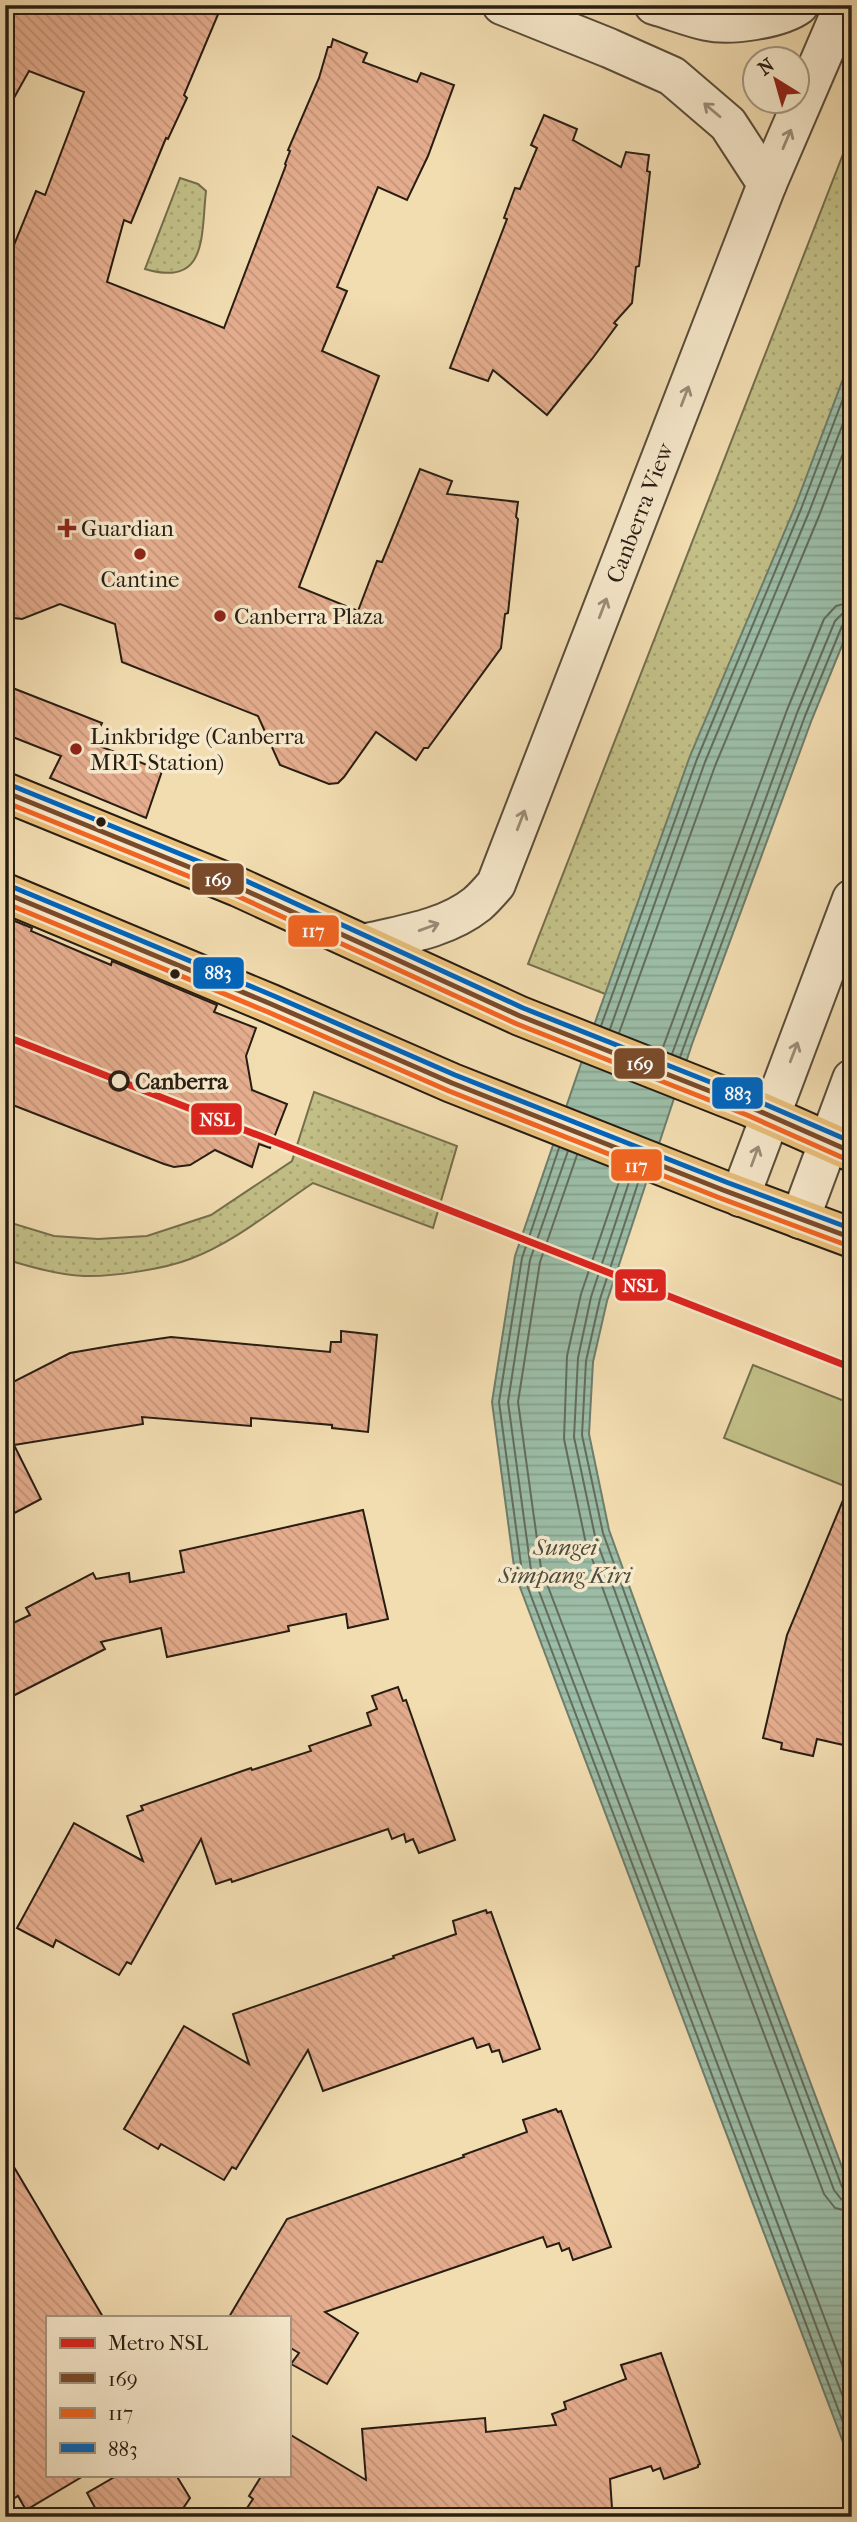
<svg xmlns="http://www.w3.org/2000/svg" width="857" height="2522" viewBox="0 0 857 2522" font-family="'IM FELL French Canon',serif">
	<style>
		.grass { fill: url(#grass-dots); stroke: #756e4d; stroke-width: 2 }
		.garden { fill: #c2bf87; stroke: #756e4d; stroke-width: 2 }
		.water { fill: url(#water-rules); stroke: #6e7d6c; stroke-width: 2 }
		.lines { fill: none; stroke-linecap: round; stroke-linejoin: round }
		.shore { stroke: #626d5d; stroke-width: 2 }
		.building { fill: url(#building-back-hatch); stroke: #281d13; stroke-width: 2 }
		.minor-casing { stroke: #5a4d3a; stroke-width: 42 }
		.major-casing { stroke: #281d13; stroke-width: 42 }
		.minor { stroke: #f7e9cc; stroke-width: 38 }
		.major { stroke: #e9be78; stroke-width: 38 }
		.bus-1-casing { stroke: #f7e9cc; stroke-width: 10 }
		.bus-2-casing { stroke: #f7e9cc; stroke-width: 10 }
		.bus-3-casing { stroke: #f7e9cc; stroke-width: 10 }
		.bus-1 { stroke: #7a4b2a; stroke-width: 5 }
		.bus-2 { stroke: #f26522; stroke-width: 5 }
		.bus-3 { stroke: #0065bd; stroke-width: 5 }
		.metro-1-casing { stroke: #f7e9cc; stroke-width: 12 }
		.metro-1 { stroke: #dc241f; stroke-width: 7 }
		.oneway { stroke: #9a8d79 }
		.poi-dot { fill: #8f2418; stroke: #f7e9cc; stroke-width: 2.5 }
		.bus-dot { fill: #281d13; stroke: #f7e9cc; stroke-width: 2.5 }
		.stop-dot { fill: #f7e9cc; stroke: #281d13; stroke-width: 3.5 }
		.labels { text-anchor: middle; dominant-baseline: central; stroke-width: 7; stroke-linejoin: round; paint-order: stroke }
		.street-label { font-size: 23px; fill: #281d13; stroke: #f7e9cc }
		.poi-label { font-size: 23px; fill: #281d13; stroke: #f7e9cc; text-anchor: start }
		.stop-label { font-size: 23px; font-weight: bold; fill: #281d13; stroke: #f7e9cc; text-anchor: start }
		.water-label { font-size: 24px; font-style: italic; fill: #4b4d3f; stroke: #f7e9cc }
		.line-badge { stroke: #f7e9cc; stroke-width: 2.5 }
		.badge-label { font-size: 19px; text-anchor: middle; font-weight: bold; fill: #fff }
	</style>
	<defs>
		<pattern id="grass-dots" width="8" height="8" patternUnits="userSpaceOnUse" patternTransform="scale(1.75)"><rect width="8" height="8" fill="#c2bf87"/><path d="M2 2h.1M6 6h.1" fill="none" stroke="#a7a474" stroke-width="1.8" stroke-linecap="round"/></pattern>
		<pattern id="water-rules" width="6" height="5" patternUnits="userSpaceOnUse" patternTransform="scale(1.75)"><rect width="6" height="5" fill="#9cbda7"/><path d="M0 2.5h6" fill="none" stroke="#86a28f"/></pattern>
		<pattern id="building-back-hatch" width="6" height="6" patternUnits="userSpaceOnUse" patternTransform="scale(1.75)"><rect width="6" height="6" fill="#e5ad8e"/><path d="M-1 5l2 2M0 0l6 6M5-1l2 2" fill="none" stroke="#c4947a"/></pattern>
	</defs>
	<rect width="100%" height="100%" fill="#f2ddb1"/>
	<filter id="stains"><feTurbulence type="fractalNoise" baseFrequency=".00286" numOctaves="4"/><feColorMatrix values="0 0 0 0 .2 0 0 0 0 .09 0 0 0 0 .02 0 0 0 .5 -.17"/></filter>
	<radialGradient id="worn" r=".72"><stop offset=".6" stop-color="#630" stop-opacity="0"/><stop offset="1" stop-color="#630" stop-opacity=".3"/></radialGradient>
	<g class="grass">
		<path d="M852 131V524L659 1015 528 964Z"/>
		<path d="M180 178 198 184 206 191C201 235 208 288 145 269Z"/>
		<path d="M314 1092 457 1146 433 1228 313 1183C274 1209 235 1242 190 1259 164 1269 112 1277 84 1276 58 1275 30 1267 5 1259V1221L54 1236 98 1239 147 1236 211 1215 292 1161Z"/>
	</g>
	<path class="garden" d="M753 1365 852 1404V1489L724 1438Z"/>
	<path class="water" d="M852 355V621L812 719 692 1044 607 1301 593 1362 589 1434 609 1530 759 1945 852 2194V2466L515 1574 492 1402 515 1256 598 1014 690 756 795 507Z"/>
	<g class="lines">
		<g class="shore">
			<path d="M601 1026 697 759 801 509 852 375"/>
			<path d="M610 1029 705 762 809 512 852 400"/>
			<path d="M619 1033 715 766 819 516 852 430"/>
			<path d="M662 1050 787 710 824 619 836 606 852 602"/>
			<path d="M672 1054 797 713 835 621 842 614 852 612"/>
			<path d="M680 1057 805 716 842 626 846 622 852 621"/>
			<path d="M559 1148 522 1258 499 1402 522 1572 852 2446"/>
			<path d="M568 1151 530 1260 508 1402 531 1570 852 2421"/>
			<path d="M577 1155 540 1262 518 1402 541 1568 852 2391"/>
			<path d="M622 1173 581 1294 567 1356 564 1439 585 1539 734 1954 824 2194 835 2208 852 2212"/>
			<path d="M631 1176 591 1297 578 1358 574 1437 595 1536 744 1951 834 2190 841 2199 852 2202"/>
			<path d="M639 1180 600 1299 586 1361 582 1435 603 1533 752 1948 842 2187 846 2192 852 2193"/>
		</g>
	</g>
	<g class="building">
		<path d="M5 5H222L184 95 187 98 168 139 166 138 131 223 124 220 107 282 224 328 286 165 285 164 290 151 288 150 319 78 328 47H331L333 39 367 53 363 62 417 82 421 73 454 85 428 156 407 200 378 187 337 287 347 291 322 351 379 376 299 587 358 611 377 561 382 562 420 469 452 481 447 494 518 502 516 517 518 519 508 613 505 614 501 648 428 748H424L416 760 376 732 344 777 338 783 329 784 280 765 258 716 122 662 115 624 60 604 22 619 5 617V267L36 191 45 195 84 92 29 71 5 114Z"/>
		<path d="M544 115 577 129 573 140 621 167 626 152 649 155 647 171 650 172 639 266 636 267 632 303 614 323 617 325 592 359 547 415 493 370 488 381 450 368 507 219 504 218 515 188 520 189 537 148 531 145Z"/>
		<path d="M5 685 102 723 92 743 162 771 146 818 50 778 61 756 5 734Z"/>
		<path d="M5 917 32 928 31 931 111 965 112 961 217 1005 214 1012 256 1028 246 1056 252 1090 287 1104 270 1148 259 1144 252 1167 215 1150 190 1165 174 1167 164 1164 5 1102Z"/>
		<path d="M341 1331 377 1335 368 1432 332 1428V1425L251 1418V1426L142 1417 143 1424 14 1445 41 1499 5 1518V1386L70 1353 116 1345 171 1337 330 1352 331 1342H341Z"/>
		<path d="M851 1481 852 1747 817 1739 813 1756 781 1749 782 1743 763 1738 787 1635Z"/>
		<path d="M363 1510 388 1619 348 1628 346 1614 288 1626 289 1631 167 1657 161 1628 101 1642 105 1649 5 1700V1627L30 1615 26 1608 93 1573 96 1579 129 1573 130 1582 184 1572 180 1551Z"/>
		<path d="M398 1687 403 1701 406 1700 455 1840 419 1853 413 1839 406 1842 404 1834 392 1839 388 1829 232 1882 231 1879 216 1884 201 1839 131 1964 127 1962 119 1975 56 1940 53 1947 17 1928 74 1823 143 1861 127 1816 143 1810 141 1806 251 1768 252 1770 311 1751 309 1746 371 1725 367 1713 377 1709 372 1696Z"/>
		<path d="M486 1910 487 1913 491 1912 540 2049 503 2062 499 2050 492 2052 489 2044 477 2048 473 2038 323 2091 308 2050 236 2169 232 2167 224 2180 161 2144 158 2149 124 2129 184 2026 249 2064 233 2014 394 1958 393 1956 456 1934 453 1921Z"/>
		<path d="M556 2109 558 2112 561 2111 611 2247 573 2260 569 2248 562 2251 559 2243 547 2247 543 2237 325 2312 358 2333 327 2384 291 2364 299 2353 289 2347V2317H229L287 2219 464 2157 463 2155 527 2132 523 2120Z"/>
		<path d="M5 2152 103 2317H47V2475H85L26 2510 18 2496 5 2504Z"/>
		<path d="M661 2353 700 2464 698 2465V2467L664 2479 660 2468 653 2471 651 2466 610 2479 612 2508 515 2517H241L253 2499 249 2496 262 2475H289V2434L366 2480 362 2429 485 2418 486 2432 556 2425 552 2414 566 2409 564 2402 626 2379 621 2365Z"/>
		<path d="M118 2475H176L190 2498 184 2507 168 2517H100L87 2493Z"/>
	</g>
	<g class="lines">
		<g class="minor-casing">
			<g id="minor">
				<path d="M502 5 609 48 672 76 728 124 767 184"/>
				<path d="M654 5C672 10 689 17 707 21 730 26 780 19 799 5"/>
				<path d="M363 944C401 935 446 929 477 904 484 898 490 891 496 884L767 184 844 5"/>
				<path d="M740 1197 852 899"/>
				<path d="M800 1219 852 1079"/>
			</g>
		</g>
		<g class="major-casing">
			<g id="major">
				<path d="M5 792 238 887 520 1016 750 1107 852 1152"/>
				<path d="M5 893 271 1004 452 1083 723 1190 852 1238"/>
			</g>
		</g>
		<use href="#minor" class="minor"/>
		<use href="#major" class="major"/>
		<g class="bus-1-casing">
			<g id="bus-1">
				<path d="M5 792 238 887 520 1016 750 1107 852 1152"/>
				<path d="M5 893 271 1004 452 1083 723 1190 852 1238"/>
			</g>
		</g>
		<g class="bus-2-casing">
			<g id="bus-2">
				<path d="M5 802 235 895 517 1024 747 1115 848 1160"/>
				<path d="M5 903 268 1012 449 1091 720 1198 849 1246"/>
			</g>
		</g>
		<g class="bus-3-casing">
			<g id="bus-3">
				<path d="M8 784 242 879 523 1008 753 1099 852 1142"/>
				<path d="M8 885 274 996 455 1075 726 1182 852 1229"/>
			</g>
		</g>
		<use href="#bus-1" class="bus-1"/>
		<use href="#bus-2" class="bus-2"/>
		<use href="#bus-3" class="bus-3"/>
		<g class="metro-1-casing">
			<path id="metro-1" d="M5 1036 852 1368"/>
		</g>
		<use href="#metro-1" class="metro-1"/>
	</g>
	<defs><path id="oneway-shaft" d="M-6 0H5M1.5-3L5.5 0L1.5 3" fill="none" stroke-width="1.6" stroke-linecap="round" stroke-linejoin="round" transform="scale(1.75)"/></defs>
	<g class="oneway">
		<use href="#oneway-shaft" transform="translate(712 110) rotate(-140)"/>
		<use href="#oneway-shaft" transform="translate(787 139) rotate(-67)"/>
		<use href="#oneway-shaft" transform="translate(685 396) rotate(-69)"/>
		<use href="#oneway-shaft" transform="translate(603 608) rotate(-69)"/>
		<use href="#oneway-shaft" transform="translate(521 820) rotate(-69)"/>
		<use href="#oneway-shaft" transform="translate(429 927) rotate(-20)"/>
		<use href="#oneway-shaft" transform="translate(794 1052) rotate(-69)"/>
		<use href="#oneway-shaft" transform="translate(755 1156) rotate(-70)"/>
	</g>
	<g class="poi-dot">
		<path d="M63.5 517.5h7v7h7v7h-7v7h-7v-7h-7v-7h7z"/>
		<circle cx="140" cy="554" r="7"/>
		<circle cx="220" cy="616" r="7"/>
		<circle cx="76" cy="749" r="7"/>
	</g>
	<g class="bus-dot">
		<circle cx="101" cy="822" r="6"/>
		<circle cx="175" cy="974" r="6"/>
	</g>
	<circle class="stop-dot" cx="119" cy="1081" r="9"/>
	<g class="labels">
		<g class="street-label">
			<text transform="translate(640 513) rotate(-69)">Canberra View</text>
		</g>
		<g class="poi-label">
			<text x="81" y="528">Guardian</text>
			<text x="140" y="579" text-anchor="middle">Cantine</text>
			<text x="234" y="616">Canberra Plaza</text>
			<text x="90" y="736">Linkbridge (Canberra<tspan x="90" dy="26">MRT Station)</tspan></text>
		</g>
		<g class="stop-label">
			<text x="135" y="1081">Canberra</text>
		</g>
		<g class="water-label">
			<text x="565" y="1547">Sungei<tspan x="565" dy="28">Simpang Kiri</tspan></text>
		</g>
	</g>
	<g class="line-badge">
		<rect x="191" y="862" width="54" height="34" rx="7" fill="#7a4b2a"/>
		<rect x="287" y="914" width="53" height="34" rx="7" fill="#f26522"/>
		<rect x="192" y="956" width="53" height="34" rx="7" fill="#0065bd"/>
		<rect x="613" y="1047" width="53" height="33" rx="7" fill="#7a4b2a"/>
		<rect x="711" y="1076" width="53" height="34" rx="7" fill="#0065bd"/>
		<rect x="190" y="1102" width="53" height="34" rx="7" fill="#dc241f"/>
		<rect x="610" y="1148" width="53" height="34" rx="7" fill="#f26522"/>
		<rect x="614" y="1268" width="53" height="34" rx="7" fill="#dc241f"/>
	</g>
	<g class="badge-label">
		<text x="218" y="886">169</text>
		<text x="313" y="937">117</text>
		<text x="218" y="979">883</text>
		<text x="640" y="1070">169</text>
		<text x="738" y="1100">883</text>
		<text x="217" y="1126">NSL</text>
		<text x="636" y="1172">117</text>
		<text x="640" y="1292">NSL</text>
	</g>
	<rect width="857" height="2522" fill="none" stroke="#f2ddb1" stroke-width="28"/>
	<rect x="7" y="7" width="843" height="2508" fill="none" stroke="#281d13" stroke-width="3.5"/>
	<rect x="14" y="14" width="829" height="2494" fill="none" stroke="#281d13" stroke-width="2"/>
	<rect x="46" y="2316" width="245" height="161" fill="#f7e9cc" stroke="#a49782" stroke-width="2"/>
	<rect x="60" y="2338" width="35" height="10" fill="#dc241f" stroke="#a49782" stroke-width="2"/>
	<text x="108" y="2350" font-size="21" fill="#281d13">Metro NSL</text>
	<rect x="60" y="2373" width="35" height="10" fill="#7a4b2a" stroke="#a49782" stroke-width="2"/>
	<text x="108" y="2386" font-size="21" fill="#281d13">169</text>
	<rect x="60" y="2408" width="35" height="10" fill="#f26522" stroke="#a49782" stroke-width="2"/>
	<text x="108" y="2420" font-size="21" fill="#281d13">117</text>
	<rect x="60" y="2443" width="35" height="10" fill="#0065bd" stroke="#a49782" stroke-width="2"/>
	<text x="108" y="2456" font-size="21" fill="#281d13">883</text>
	<g transform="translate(776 80) rotate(323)"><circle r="33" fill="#f7e9cc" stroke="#a49782" stroke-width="2"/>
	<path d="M0-5L12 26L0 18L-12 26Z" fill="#8f2418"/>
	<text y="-10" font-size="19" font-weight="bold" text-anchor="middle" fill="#281d13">N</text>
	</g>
	<rect width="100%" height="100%" filter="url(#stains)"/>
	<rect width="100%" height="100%" fill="url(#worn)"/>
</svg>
